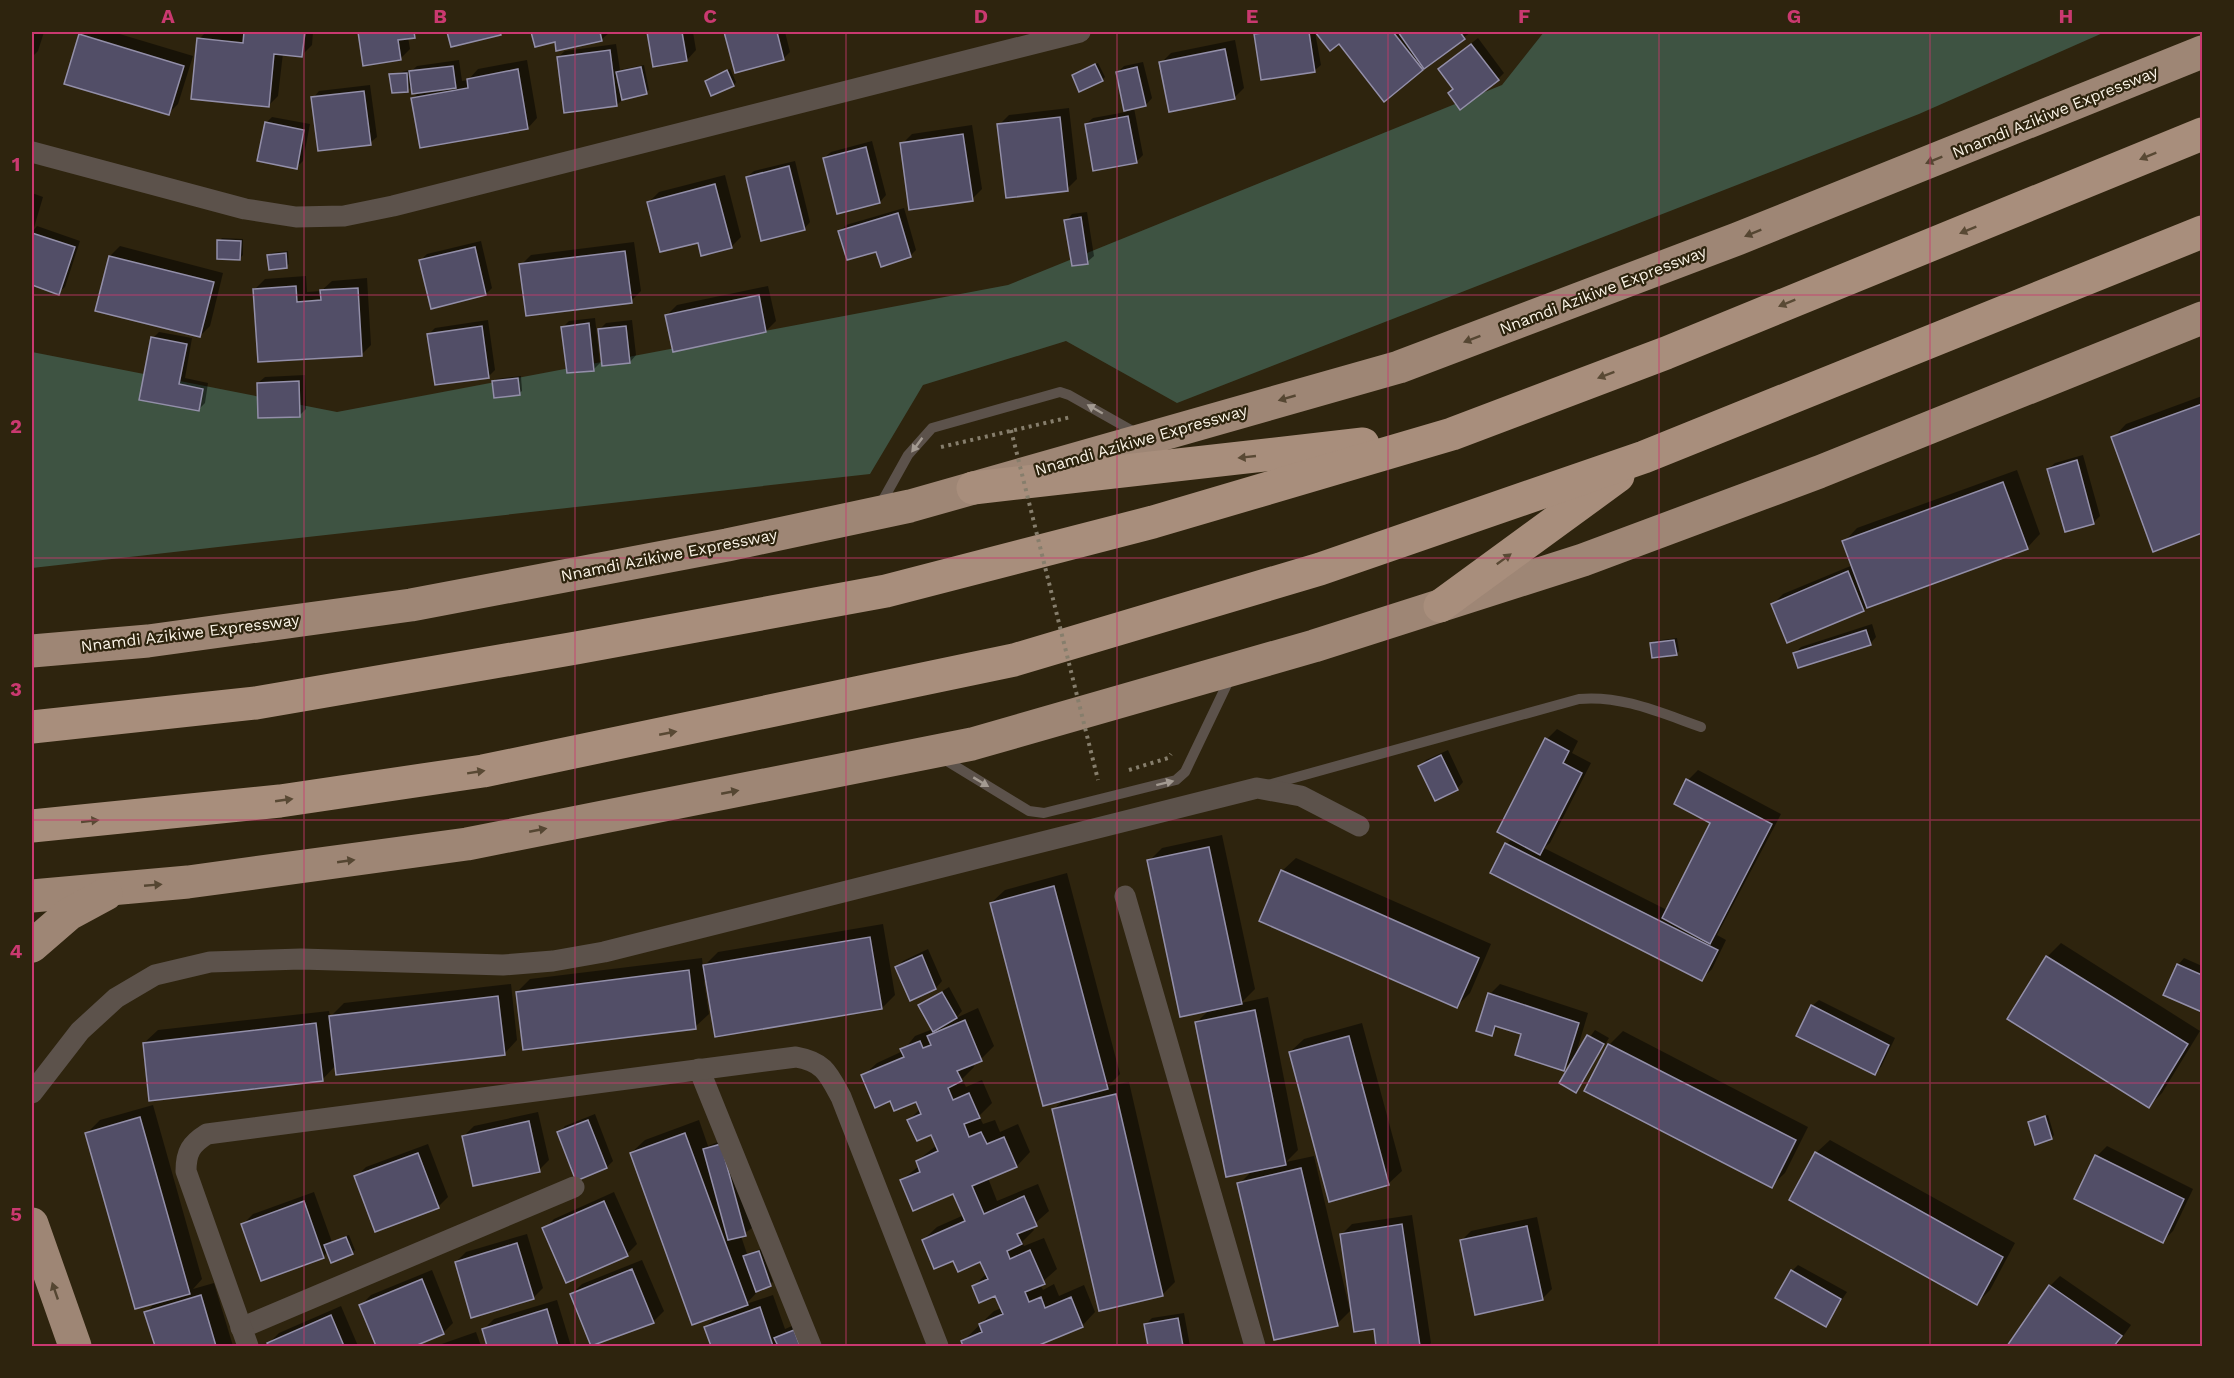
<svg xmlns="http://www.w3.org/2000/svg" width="2234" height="1378" viewBox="0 0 2234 1378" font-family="'Work Sans',sans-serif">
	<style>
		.green { fill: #3e5342 }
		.shadow { fill: #0007 }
		.building { fill: #524e67; stroke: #938fa9; stroke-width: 1.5 }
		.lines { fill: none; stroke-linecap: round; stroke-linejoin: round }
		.path { stroke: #867e6c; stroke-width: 4; stroke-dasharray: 3 4.5; stroke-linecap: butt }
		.service { stroke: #5c524b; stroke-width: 10 }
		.minor { stroke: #5c524b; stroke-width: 21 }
		.trunk { stroke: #9e8675; stroke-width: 33 }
		.motorway { stroke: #a88e7c; stroke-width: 33 }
		.path-bridge { stroke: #867e6c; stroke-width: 4; stroke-dasharray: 3 4.5; stroke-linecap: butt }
		.oneway { fill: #594934 }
		.oneway2 { fill: #554632 }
		.oneway3 { fill: #a39a91 }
		.grid { fill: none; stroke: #ca3970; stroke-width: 1.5; stroke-opacity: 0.55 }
		.labels { text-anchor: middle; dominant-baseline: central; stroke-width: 4.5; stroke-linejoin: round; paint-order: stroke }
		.street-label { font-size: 16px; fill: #faf3e6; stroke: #2e240e }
		.neatline { fill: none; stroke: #ca3970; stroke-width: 2 }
		.grid-label { font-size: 20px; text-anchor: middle; font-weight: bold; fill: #ca3970 }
	</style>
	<rect width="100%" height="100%" fill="#2e240e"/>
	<path class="green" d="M1544 32H2105L1919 114 1177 403 1066 341 923 385 870 474 32 568V352L337 412 1008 285 1502 85Z"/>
	<g class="shadow">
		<path d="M32 32H44L38 51 32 57Z"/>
		<path d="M83 32H113L193 56 178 104 168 114 80 34Z"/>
		<path d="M206 32 246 33 313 32 312 45 302 55 283 53 278 96 268 106 199 39Z"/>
		<path d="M360 32H419L408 37 410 49 400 59 364 64Z"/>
		<path d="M449 32H502L452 46Z"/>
		<path d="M533 32H610L601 40H556L536 45Z"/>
		<path d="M649 32H693L696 50 687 60 655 65Z"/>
		<path d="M726 32H785L790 52 784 58 736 71Z"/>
		<path d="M1258 32H1315L1321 65 1314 71 1255 34Z"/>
		<path d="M1317 32H1471L1384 99 1339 42 1331 49Z"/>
		<path d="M1478 38 1504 73 1498 79 1454 88 1446 63Z"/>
		<path d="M1235 40 1244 88 1234 98 1161 63 1171 53Z"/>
		<path d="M616 44 620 70 644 65 649 90 624 98 617 105 558 57 565 51Z"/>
		<path d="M459 60 462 81 468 80 478 69 527 60 537 118 528 128 413 98 420 91 412 86 408 90 391 75 409 70V73L417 66Z"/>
		<path d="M1143 62 1152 98 1146 105 1134 108 1143 155 1137 161 1086 124 1093 118 1126 112 1117 73 1124 66Z"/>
		<path d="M1098 63 1105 77 1102 80 1073 75Z"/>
		<path d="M730 69 736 82 734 85 706 81Z"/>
		<path d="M370 85 377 137 370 143 313 98 319 91Z"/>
		<path d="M1069 108 1077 179 1067 189 999 125 1009 115Z"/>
		<path d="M272 117 310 124 303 161 297 167 266 123Z"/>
		<path d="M972 125 982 189 972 199 902 144 912 134Z"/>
		<path d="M872 141 886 195 880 202 824 158 831 152Z"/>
		<path d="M795 161 810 222 804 229 747 177 754 171Z"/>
		<path d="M725 175 741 237 731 247 699 241 649 202 659 192Z"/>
		<path d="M32 193 43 197 33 231 37 226 80 241 65 287 58 293 32 283Z"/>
		<path d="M904 208 916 250 910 256 877 250 840 232 846 225Z"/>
		<path d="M1087 212 1094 256 1087 262 1066 221 1072 214Z"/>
		<path d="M222 238 243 239V255L240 258 219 241Z"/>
		<path d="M481 241 492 288 486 294 421 260 427 254Z"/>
		<path d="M634 242 641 291 631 301 521 265 531 255Z"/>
		<path d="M120 246 223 273 210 326 200 336 97 310 110 256Z"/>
		<path d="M288 251 289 264 286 266 269 255 271 253Z"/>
		<path d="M306 276 307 292 321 291 332 281 367 278 371 345 361 355 255 289 265 279Z"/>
		<path d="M768 286 776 321 766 331 667 315 677 305Z"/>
		<path d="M595 318 600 363 594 369 563 327 569 321Z"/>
		<path d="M488 320 495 370 489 376 429 334 435 328Z"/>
		<path d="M632 320 636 355 630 362 599 330 606 323Z"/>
		<path d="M159 332 192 338 185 378 208 383 205 403 198 410 141 399 153 338Z"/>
		<path d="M305 375 306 409 300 415 258 383 265 377Z"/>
		<path d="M521 376 522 391 519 393 493 382 496 379Z"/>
		<path d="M2202 396V532L2154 550 2113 438 2126 424Z"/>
		<path d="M2083 455 2100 516 2093 523 2048 469 2055 463Z"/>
		<path d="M2017 470 2040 534 2027 548 1868 605 1863 610 1773 604 1783 594 1853 565 1844 542 1857 528Z"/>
		<path d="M1872 624 1876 637 1870 644 1795 653 1801 647Z"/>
		<path d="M1677 638 1679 651 1676 654 1652 644 1654 641Z"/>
		<path d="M1557 729 1578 741 1572 753 1591 763 1550 843 1544 848 1667 910 1712 823 1688 780 1698 770 1781 814 1717 935 1726 940 1712 969 1702 979 1507 844 1512 839 1547 739Z"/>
		<path d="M1448 750 1463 782 1457 789 1420 766 1426 760Z"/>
		<path d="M1222 835 1255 989 1241 1003 1268 997 1298 1150 1286 1162 1314 1156 1350 1311 1337 1324 1239 1184 1253 1170 1197 1022 1210 1009 1149 861 1162 848Z"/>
		<path d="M1296 858 1491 944 1470 993 1457 1006 1282 871Z"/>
		<path d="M1067 873 1120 1074 1108 1086 1129 1082 1175 1282 1162 1295 1054 1109 1065 1099 991 903 1005 890Z"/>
		<path d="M883 924 895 995 882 1008 707 980 704 981 709 1014 695 1027 517 992 530 979 702 958 703 967 718 952Z"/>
		<path d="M2061 943 2200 1031 2162 1093 2149 1106 2009 1019 2047 957Z"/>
		<path d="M928 949 942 981 936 988 910 999 897 967 903 961Z"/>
		<path d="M2184 958 2202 966V1010L2165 994 2178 965Z"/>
		<path d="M511 984 517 1040 504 1054 336 1065 322 1080 144 1043 158 1030 329 1011 330 1017 344 1003Z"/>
		<path d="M1500 984 1588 1013 1575 1057 1595 1030 1609 1038 1576 1091 1574 1059 1564 1069 1523 1033 1499 1026 1491 1034 1490 994Z"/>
		<path d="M949 987 962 1011 956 1018 978 1008 994 1046 981 1059 973 1063 974 1067 962 1079 966 1087 982 1080 992 1103 979 1116 983 1124 995 1120 1000 1132 1018 1124 1030 1152 1017 1166 988 1178 997 1201 1038 1184 1049 1211 1032 1226 1034 1230 1022 1242 1024 1246 1044 1238 1057 1269 1040 1284 1043 1290 1054 1284 1059 1296 1084 1285 1095 1312 1082 1326 1033 1346H965L962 1342 994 1311 1002 1308 996 1294 974 1286 987 1273 981 1260 954 1259 923 1240 937 1227 964 1215 954 1192 902 1180 919 1166 917 1161 937 1145 932 1133 909 1120 921 1108 917 1100 891 1099 863 1076 877 1063 903 1051 915 1036 933 1029 920 1005Z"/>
		<path d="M1819 1000 1895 1038 1881 1067 1874 1073 1812 1006Z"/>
		<path d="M1362 1023 1402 1171 1388 1184 1290 1052 1304 1039Z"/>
		<path d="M1623 1031 1808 1127 1785 1173 1771 1186 1586 1091 1610 1044Z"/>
		<path d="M153 1105 202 1279 193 1289 214 1283 233 1346H156L146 1312 156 1302 87 1133 100 1120Z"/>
		<path d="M538 1112 549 1160 539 1170 464 1136 474 1126Z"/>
		<path d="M595 1114 613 1161 607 1167 559 1133 565 1126Z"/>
		<path d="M2048 1115 2054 1135 2051 1138 2030 1122Z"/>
		<path d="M699 1120 708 1146 728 1138 752 1228 741 1236 747 1254 761 1249 773 1282 760 1289 746 1304 773 1295 785 1329 804 1321 813 1346H712L705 1327 719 1314 631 1153 645 1140Z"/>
		<path d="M1830 1140 2015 1243 1990 1290 1977 1303 1816 1153Z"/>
		<path d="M428 1144 448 1197 438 1207 356 1177 366 1167Z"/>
		<path d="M2107 1146 2193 1189 2173 1231 2163 1241 2076 1198 2097 1156Z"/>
		<path d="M314 1192 332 1242 349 1235 355 1250 352 1253 328 1251 323 1257 243 1224 253 1214Z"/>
		<path d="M614 1192 637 1244 627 1254 544 1229 554 1219Z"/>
		<path d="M1412 1215 1431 1343 1428 1346H1378L1375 1327 1342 1234 1352 1224Z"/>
		<path d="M1537 1217 1552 1289 1542 1299 1461 1241 1471 1231Z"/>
		<path d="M527 1234 543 1288 533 1298 456 1262 466 1252Z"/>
		<path d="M642 1260 664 1311 654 1321 593 1346 572 1294 582 1284Z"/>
		<path d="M1798 1265 1847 1292 1825 1325 1792 1271Z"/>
		<path d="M432 1270 453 1323 443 1333 411 1346H378L361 1305 371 1295Z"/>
		<path d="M2060 1276 2131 1325 2116 1346H2009L2050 1286Z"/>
		<path d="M557 1300 571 1346H489L484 1329 494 1319Z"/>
		<path d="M341 1306 358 1346H271L269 1343 279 1333Z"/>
		<path d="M1184 1313 1190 1346H1149L1146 1324 1152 1318Z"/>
		<path d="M476 1332 481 1346H436Z"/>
	</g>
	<g class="building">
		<path d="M244 32H305L302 57 274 54 269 107 191 99 197 38 243 43Z"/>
		<path d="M358 32H414L415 38 398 40 401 60 363 66Z"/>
		<path d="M447 32H500L501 35 451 47Z"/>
		<path d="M531 32H600L602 41 556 51 555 42 535 47Z"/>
		<path d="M647 32H682L687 61 653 67Z"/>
		<path d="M724 32H777L784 60 735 73Z"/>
		<path d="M1271 32H1309L1315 72 1261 80 1254 34Z"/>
		<path d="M1315 32H1393L1423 70 1384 102 1339 44 1330 51Z"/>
		<path d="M1398 32H1460L1465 39 1424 69Z"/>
		<path d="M79 34 184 66 169 115 64 84Z"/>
		<path d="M1471 44 1499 80 1460 110 1448 93 1453 89 1438 69Z"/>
		<path d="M1225 49 1235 99 1169 112 1159 62Z"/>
		<path d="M610 50 617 106 564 113 557 57Z"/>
		<path d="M1095 64 1103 81 1079 92 1072 75Z"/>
		<path d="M453 66 456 88 412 94 409 71Z"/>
		<path d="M641 67 647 94 622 100 616 72Z"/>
		<path d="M1137 67 1146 106 1124 111 1116 72Z"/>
		<path d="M518 69 528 129 420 148 411 98 468 88 467 79Z"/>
		<path d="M727 70 734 86 711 96 705 81Z"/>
		<path d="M407 73 408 92 392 93 389 74Z"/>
		<path d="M364 91 371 145 318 151 311 97Z"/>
		<path d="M1128 116 1137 163 1093 171 1085 124Z"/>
		<path d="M1060 117 1068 191 1006 198 997 124Z"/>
		<path d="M265 122 304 130 297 169 257 161Z"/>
		<path d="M963 134 973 201 909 210 900 143Z"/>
		<path d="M866 147 880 203 837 214 823 158Z"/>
		<path d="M789 166 805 230 761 241 746 177Z"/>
		<path d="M715 184 732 248 701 256 698 243 660 252 647 202Z"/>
		<path d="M898 213 911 257 881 267 876 252 847 260 838 231Z"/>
		<path d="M1081 217 1088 264 1072 266 1064 220Z"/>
		<path d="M32 233 75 247 59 295 32 285Z"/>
		<path d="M217 240 241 241 240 260 217 259Z"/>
		<path d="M475 247 486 295 431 309 419 260Z"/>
		<path d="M625 251 632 303 526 316 519 264Z"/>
		<path d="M286 253 287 268 269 270 267 255Z"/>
		<path d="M109 256 214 282 200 337 95 311Z"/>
		<path d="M296 286 297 302 321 300 320 290 358 288 362 356 258 362 253 289Z"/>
		<path d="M759 295 766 332 673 352 665 315Z"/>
		<path d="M589 323 594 371 567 373 561 327Z"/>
		<path d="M482 326 489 378 435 385 427 334Z"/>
		<path d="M626 326 630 363 602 366 598 329Z"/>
		<path d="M151 337 187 344 179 384 203 389 199 411 139 400Z"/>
		<path d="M518 378 520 395 494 398 492 381Z"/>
		<path d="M299 381 300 417 258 418 257 383Z"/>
		<path d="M2202 404V533L2153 552 2111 437Z"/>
		<path d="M2077 460 2094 524 2065 532 2047 469Z"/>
		<path d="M2003 482 2028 549 1867 608 1842 541Z"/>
		<path d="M1848 571 1864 611 1787 643 1771 604Z"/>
		<path d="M1866 630 1871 645 1798 668 1793 653Z"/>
		<path d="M1674 640 1677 655 1652 658 1650 643Z"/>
		<path d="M1545 738 1569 751 1563 763 1582 773 1540 855 1497 832Z"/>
		<path d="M1441 755 1458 790 1435 801 1418 766Z"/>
		<path d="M1686 779 1772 824 1710 944 1662 918 1710 823 1674 804Z"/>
		<path d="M1505 843 1718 950 1702 981 1490 873Z"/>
		<path d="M1209 847 1242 1004 1180 1017 1147 860Z"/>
		<path d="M1281 870 1479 958 1457 1008 1259 921Z"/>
		<path d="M1054 886 1108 1089 1043 1106 990 903Z"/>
		<path d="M870 937 882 1009 715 1037 703 965Z"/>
		<path d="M922 955 936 989 910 1001 895 967Z"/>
		<path d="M2046 956 2188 1044 2149 1108 2007 1019Z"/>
		<path d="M2177 964 2202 975V1012L2163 995Z"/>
		<path d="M689 970 696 1029 523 1050 516 992Z"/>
		<path d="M942 992 957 1018 933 1032 918 1005Z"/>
		<path d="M1488 993 1579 1023 1564 1071 1515 1055 1521 1034 1495 1026 1492 1036 1476 1031Z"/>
		<path d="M498 996 505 1055 336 1075 329 1016Z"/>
		<path d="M1811 1005 1889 1045 1875 1075 1796 1036Z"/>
		<path d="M1255 1010 1286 1165 1226 1177 1195 1022Z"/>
		<path d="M965 1020 982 1061 957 1071 962 1081 948 1088 953 1100 969 1093 980 1118 964 1124 969 1137 981 1132 987 1144 1004 1137 1017 1167 972 1186 984 1214 1024 1196 1037 1226 1017 1234 1022 1244 1007 1251 1010 1259 1030 1250 1045 1284 1025 1292 1029 1302 1041 1297 1045 1308 1071 1297 1083 1327 1037 1346H963L961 1341 982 1332 979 1324 1003 1314 995 1296 979 1303 972 1286 988 1279 980 1262 958 1272 953 1261 934 1269 922 1240 965 1221 953 1194 913 1211 900 1180 920 1172 916 1161 938 1151 931 1135 917 1141 907 1120 921 1114 916 1102 894 1111 890 1101 875 1108 861 1075 904 1057 900 1049 920 1041 923 1048 931 1045 927 1036Z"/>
		<path d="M316 1023 323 1081 149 1101 143 1043Z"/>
		<path d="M1587 1035 1604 1044 1576 1093 1559 1083Z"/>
		<path d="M1349 1036 1389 1185 1329 1202 1289 1052Z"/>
		<path d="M1608 1044 1796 1140 1772 1188 1584 1091Z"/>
		<path d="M1116 1094 1163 1296 1099 1311 1052 1109Z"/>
		<path d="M2045 1116 2052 1139 2035 1145 2028 1122Z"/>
		<path d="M140 1117 190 1294 135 1309 85 1133Z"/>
		<path d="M588 1120 607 1168 576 1181 557 1132Z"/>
		<path d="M529 1121 540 1172 473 1186 462 1136Z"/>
		<path d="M685 1133 748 1305 692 1325 630 1153Z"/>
		<path d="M721 1144 746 1236 728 1240 703 1149Z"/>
		<path d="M1815 1152 2003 1257 1977 1305 1789 1200Z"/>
		<path d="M418 1153 439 1208 375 1232 354 1176Z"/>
		<path d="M2095 1155 2184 1199 2163 1243 2074 1199Z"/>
		<path d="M1301 1168 1338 1326 1274 1340 1237 1183Z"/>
		<path d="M304 1201 324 1258 261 1281 241 1224Z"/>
		<path d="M604 1201 628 1256 566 1283 542 1228Z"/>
		<path d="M1402 1224 1420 1346H1376L1374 1329 1354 1332 1340 1234Z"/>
		<path d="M1527 1226 1543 1300 1475 1315 1460 1240Z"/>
		<path d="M346 1237 353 1254 331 1263 324 1245Z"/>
		<path d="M517 1243 534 1299 471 1318 455 1262Z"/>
		<path d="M759 1251 771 1286 756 1292 743 1256Z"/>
		<path d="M632 1269 654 1323 591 1346 570 1294Z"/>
		<path d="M1791 1270 1841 1299 1826 1327 1775 1298Z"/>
		<path d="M422 1279 444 1334 415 1346H376L359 1305Z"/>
		<path d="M2049 1285 2122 1336 2114 1346H2007Z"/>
		<path d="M201 1295 216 1346H155L144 1312Z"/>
		<path d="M760 1307 773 1346H711L704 1327Z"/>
		<path d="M547 1309 558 1346H487L482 1329Z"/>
		<path d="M331 1315 344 1346H269L267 1343Z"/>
		<path d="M1178 1318 1183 1346H1148L1144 1324Z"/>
		<path d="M794 1330 800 1346H778L774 1338Z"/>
	</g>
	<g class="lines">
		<g class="path">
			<path d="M941 447 1071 417"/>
			<path d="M1129 770 1168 758 1171 754"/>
		</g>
		<g class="service">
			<path d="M879 507 908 455 932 428 1060 392 1069 395 1138 434"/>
			<path d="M942 758 1029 811 1044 813 1176 780 1185 772 1231 676"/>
			<path d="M1268 785 1579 699C1622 695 1661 713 1701 727"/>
		</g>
		<g class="minor">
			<path d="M32 152 245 209 296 217 344 216 393 206 1080 32"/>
			<path d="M1125 896 1255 1346"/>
			<path d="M699 1069 811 1346"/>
			<path d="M32 1093 80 1031 116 998 155 975 210 962 301 959 503 965 553 961 604 952 1257 788 1301 796 1359 826"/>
			<path d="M241 1328 574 1187"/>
			<path d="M248 1346 186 1171C186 1152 191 1144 207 1134L796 1057C824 1062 828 1073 841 1097L938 1346"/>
		</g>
		<g class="trunk">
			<path d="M32 651 148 641 411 605 727 545 910 506 1399 367 1737 239 2202 52"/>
			<path d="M32 896 188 882 467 844 972 744 1314 646 1583 560 1819 472 2202 318"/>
			<path d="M32 946 69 914 106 894"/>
			<path d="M32 1224 75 1346"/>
		</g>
		<g class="motorway">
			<path d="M973 488 1363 444"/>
			<path d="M1440 606 1618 476"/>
			<path d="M32 727 256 703 576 648 886 591 1153 522 1452 434 1666 353 2202 134"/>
			<path d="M32 826 280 801 483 771 1014 660 1320 569 1644 457 2202 232"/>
		</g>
		<path class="path-bridge" d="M1011 430 1098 780"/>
	</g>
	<defs><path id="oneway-solid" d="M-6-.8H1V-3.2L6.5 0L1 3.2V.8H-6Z" transform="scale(1.5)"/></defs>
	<g class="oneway">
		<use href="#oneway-solid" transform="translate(2148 156) rotate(158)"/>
		<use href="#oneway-solid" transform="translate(1968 230) rotate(158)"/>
		<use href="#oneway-solid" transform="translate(1787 303) rotate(158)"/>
		<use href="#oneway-solid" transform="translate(1606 375) rotate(159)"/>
		<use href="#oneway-solid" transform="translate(1247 457) rotate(174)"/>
		<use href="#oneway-solid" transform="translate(1504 559) rotate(-36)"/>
		<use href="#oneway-solid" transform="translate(668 733) rotate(-11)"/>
		<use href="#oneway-solid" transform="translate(476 772) rotate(-9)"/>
		<use href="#oneway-solid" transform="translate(284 800) rotate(-8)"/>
		<use href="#oneway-solid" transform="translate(90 821) rotate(-6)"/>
	</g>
	<g class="oneway2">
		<use href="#oneway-solid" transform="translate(1934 160) rotate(158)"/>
		<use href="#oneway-solid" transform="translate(1753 233) rotate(158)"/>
		<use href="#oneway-solid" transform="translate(1472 339) rotate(159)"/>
		<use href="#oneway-solid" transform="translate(1287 398) rotate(164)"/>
		<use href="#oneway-solid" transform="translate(730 792) rotate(-11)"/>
		<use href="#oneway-solid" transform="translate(538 830) rotate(-11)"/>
		<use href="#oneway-solid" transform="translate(346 861) rotate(-8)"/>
		<use href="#oneway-solid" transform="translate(153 885) rotate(-5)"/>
		<use href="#oneway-solid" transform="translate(55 1291) rotate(-109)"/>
	</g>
	<g class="oneway3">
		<use href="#oneway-solid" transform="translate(1095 409) rotate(-150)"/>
		<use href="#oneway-solid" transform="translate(917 445) rotate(127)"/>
		<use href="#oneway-solid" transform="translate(981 782) rotate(31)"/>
		<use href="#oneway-solid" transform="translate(1165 783) rotate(-14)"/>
	</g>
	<path class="grid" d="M304 32V1346M575 32V1346M846 32V1346M1117 32V1346M1388 32V1346M1659 32V1346M1930 32V1346M32 295H2202M32 558H2202M32 820H2202M32 1083H2202"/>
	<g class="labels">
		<g class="street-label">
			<text transform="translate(2055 112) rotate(-22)">Nnamdi Azikiwe Expressway</text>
			<text transform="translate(1603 290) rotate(-21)">Nnamdi Azikiwe Expressway</text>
			<text transform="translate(1141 440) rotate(-16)">Nnamdi Azikiwe Expressway</text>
			<text transform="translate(669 555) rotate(-11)">Nnamdi Azikiwe Expressway</text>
			<text transform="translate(190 633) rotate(-7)">Nnamdi Azikiwe Expressway</text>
		</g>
	</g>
	<rect width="2234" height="1378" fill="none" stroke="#2e240e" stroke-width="66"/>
	<rect x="33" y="33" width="2168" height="1312" class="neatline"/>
	<g class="grid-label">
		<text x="168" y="23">A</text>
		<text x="440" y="23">B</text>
		<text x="710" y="23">C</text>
		<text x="981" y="23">D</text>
		<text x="1252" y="23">E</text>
		<text x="1524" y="23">F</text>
		<text x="1794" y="23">G</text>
		<text x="2066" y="23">H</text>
		<text x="16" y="171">1</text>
		<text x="16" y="433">2</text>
		<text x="16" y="696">3</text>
		<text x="16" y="958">4</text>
		<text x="16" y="1221">5</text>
	</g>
</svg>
